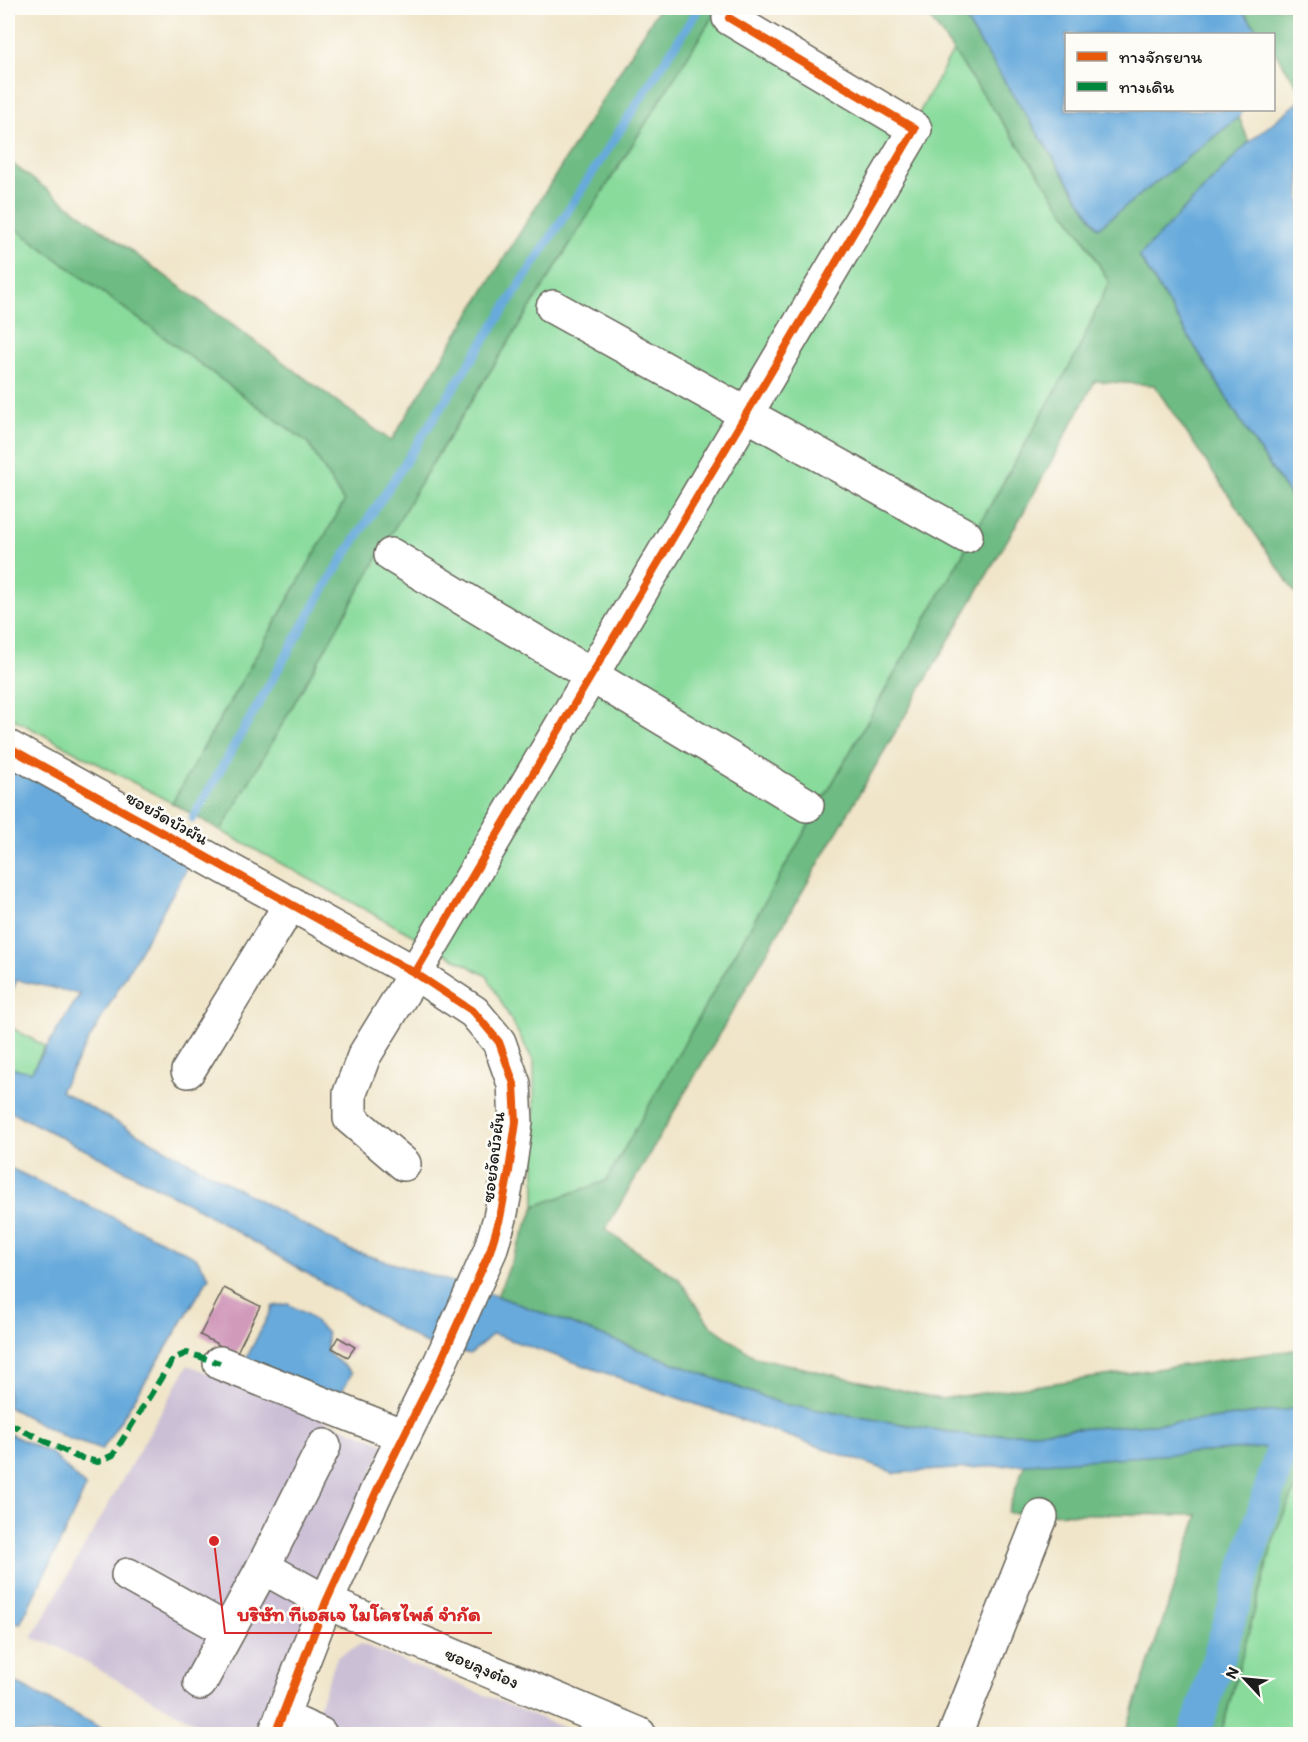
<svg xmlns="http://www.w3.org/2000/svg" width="1308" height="1742" viewBox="0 0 1308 1742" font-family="Itim,'Playpen Sans Thai',sans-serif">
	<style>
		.industrial { fill: #cbbfd5 }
		.green { fill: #89db9c; stroke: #527c5c; stroke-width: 1.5 }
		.forest { fill: #6ebb84; stroke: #456c50; stroke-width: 1.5 }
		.water { fill: #67aadc; stroke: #42637c; stroke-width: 1.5 }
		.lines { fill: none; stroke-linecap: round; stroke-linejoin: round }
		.stream { stroke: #67aadc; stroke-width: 9 }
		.canal { stroke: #67aadc; stroke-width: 32 }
		.building { fill: #d19abb }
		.minor-casing { stroke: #666259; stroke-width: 36 }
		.minor { stroke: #fff; stroke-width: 33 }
		.quiet { stroke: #00873e; stroke-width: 6; stroke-dasharray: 12 6; stroke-linecap: butt }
		.cycleway-casing { stroke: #fdfcf7; stroke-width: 11 }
		.cycleway { stroke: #e8590c; stroke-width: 8 }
		.labels { text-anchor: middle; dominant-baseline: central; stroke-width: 5; stroke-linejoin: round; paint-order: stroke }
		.street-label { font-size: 18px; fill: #1c1c1c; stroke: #fdfcf7 }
		.leader { fill: none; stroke: #d62828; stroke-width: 2 }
		.callout-dot { fill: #d62828; stroke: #fdfcf7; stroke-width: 2 }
		.callout-label { font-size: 20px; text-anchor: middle; font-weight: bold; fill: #d62828; stroke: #fdfcf7; stroke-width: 5; stroke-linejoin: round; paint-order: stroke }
	</style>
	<rect width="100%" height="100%" fill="#fdfcf7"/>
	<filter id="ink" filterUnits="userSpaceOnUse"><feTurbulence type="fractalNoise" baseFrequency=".0167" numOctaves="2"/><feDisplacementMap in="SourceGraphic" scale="12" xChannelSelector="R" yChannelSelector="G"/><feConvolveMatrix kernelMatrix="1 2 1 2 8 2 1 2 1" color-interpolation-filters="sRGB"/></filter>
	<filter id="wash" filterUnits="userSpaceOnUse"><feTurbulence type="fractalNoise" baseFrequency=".008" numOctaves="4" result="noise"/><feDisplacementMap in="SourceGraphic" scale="24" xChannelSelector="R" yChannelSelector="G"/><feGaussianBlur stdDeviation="1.35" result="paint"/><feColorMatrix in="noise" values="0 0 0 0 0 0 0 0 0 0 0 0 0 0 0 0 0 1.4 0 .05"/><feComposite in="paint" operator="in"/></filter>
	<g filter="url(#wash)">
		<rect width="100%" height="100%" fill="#f0e5c9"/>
		<g class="industrial">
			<path d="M188 1365 385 1444 254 1734H215L54 1645 32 1638Z"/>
			<path d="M361 1644 579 1734H309L337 1657Z"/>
		</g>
		<g class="green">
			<path d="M718 8 918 115 953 51 1084 239 1109 282 1077 353 606 1181 535 1206 534 1062 487 976 221 831 422 480Z"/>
			<path d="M8 223 308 443 344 502 172 803 8 716Z"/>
			<path d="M8 1026 45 1046 31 1073 8 1067Z"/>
			<path d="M1300 1479V1734H1221L1276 1531Z"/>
		</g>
		<g class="forest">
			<path d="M659 8H718L422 480 221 831 172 803 344 502 308 443 8 223V161L391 441Z"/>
			<path d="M923 8H958L1098 228 1239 117 1249 142 1139 256 1257 447 1300 511V600L1154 385 1095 381 1026 508 605 1230 679 1279 710 1325 755 1357 940 1399 1300 1349V1408L1195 1421 973 1436 782 1404 497 1296 535 1206 606 1181 1077 353 1109 282 1084 239Z"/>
			<path d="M1240 8H1300V89L1274 51V34H1261Z"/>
			<path d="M1300 1443V1479L1276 1531 1221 1734H1125L1198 1515 1007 1513 1025 1463 1262 1448Z"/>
		</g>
		<g class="water">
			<path d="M958 8H1240L1261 34H1066V110H1243L1239 117 1098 228Z"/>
			<path d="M1300 101V511L1257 447 1139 256 1249 142Z"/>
			<path d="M8 765 190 863 60 1091 350 1250 497 1296 782 1404 973 1436 1195 1421 1300 1408V1443L1262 1448 895 1473 493 1334 470 1354 424 1343 192 1205 8 1110V1067L31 1072 80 994 17 980 8 1000Z"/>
			<path d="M8 1167 196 1257 209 1277 162 1355 102 1450 67 1438 8 1407Z"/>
			<path d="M288 1304 308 1315 327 1333V1352L352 1373 338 1398 245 1361 273 1306Z"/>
			<path d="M8 1433 52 1454 86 1487 61 1541 20 1624 8 1618Z"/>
			<path d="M8 1679 113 1734H8Z"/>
		</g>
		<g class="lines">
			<path class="stream" d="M193 818 331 577 699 8"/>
			<path class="canal" d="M1195 1734 1288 1429"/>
		</g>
		<g id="blocks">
			<g class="building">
				<path d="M224 1288 260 1306 236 1354 200 1335Z"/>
				<path d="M338 1337 355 1347 348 1357 332 1348Z"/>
			</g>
		</g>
	</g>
	<g filter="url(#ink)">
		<use href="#blocks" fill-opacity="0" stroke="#666259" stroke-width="1.5"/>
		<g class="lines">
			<g class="minor-casing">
				<g id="minor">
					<path d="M553 307 966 536"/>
					<path d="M391 555 807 805"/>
					<path d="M8 747 415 973 474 1012 499 1042 514 1084 516 1122 509 1171 500 1218 490 1251 440 1363 379 1486 326 1602 275 1734"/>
					<path d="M188 1071 291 903"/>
					<path d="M404 1164 350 1118V1093L364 1056 415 973 915 129 729 18"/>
					<path d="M220 1363 404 1436"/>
					<path d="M263 1567 324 1446"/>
					<path d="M128 1575 228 1631"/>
					<path d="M200 1683 263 1567 326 1602 639 1734"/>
					<path d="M282 1717 320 1734"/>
					<path d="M955 1734 1041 1517"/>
				</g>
			</g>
			<use href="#minor" class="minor"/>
			<path class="quiet" d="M8 1423 77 1457 98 1462 113 1455 173 1359 187 1353 220 1363"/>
			<g class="cycleway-casing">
				<g id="cycleway">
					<path d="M8 747 415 973 474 1012 499 1042 514 1084 516 1122 509 1171 500 1218 490 1251 440 1363 379 1486 326 1602 275 1734"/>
					<path d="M415 973 915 129 729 18"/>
				</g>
			</g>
			<use href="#cycleway" class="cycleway"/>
		</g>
	</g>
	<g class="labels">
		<g class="street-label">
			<text transform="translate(167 818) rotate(29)">ซอยวัดบัวผัน</text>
			<text transform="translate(493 1157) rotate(-83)">ซอยวัดบัวผัน</text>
			<text transform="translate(482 1668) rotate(23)">ซอยลุงต๋อง</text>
		</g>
	</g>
	<path class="leader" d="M214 1541L225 1633H492"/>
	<circle class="callout-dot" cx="214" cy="1541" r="6"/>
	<g class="callout-label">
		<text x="359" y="1621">บริษัท ทีเอสเจ ไมโครไพล์ จำกัด</text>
	</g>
	<rect width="1308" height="1742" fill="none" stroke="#fdfcf7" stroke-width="30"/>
	<rect x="1065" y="33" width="210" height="78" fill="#fdfcf7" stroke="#a3a29f" stroke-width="1.5"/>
	<rect x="1077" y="52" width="30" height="9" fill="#e8590c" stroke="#a3a29f" stroke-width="1.5"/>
	<text x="1119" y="63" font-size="18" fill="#1c1c1c">ทางจักรยาน</text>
	<rect x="1077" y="82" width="30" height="9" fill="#00873e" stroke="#a3a29f" stroke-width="1.5"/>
	<text x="1119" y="93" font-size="18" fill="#1c1c1c">ทางเดิน</text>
	<g transform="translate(1245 1679) rotate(296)" stroke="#fdfcf7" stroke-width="4.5" paint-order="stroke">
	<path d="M0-4.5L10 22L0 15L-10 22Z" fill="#1c1c1c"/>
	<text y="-9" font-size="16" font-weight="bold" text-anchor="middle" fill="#1c1c1c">N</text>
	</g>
</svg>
